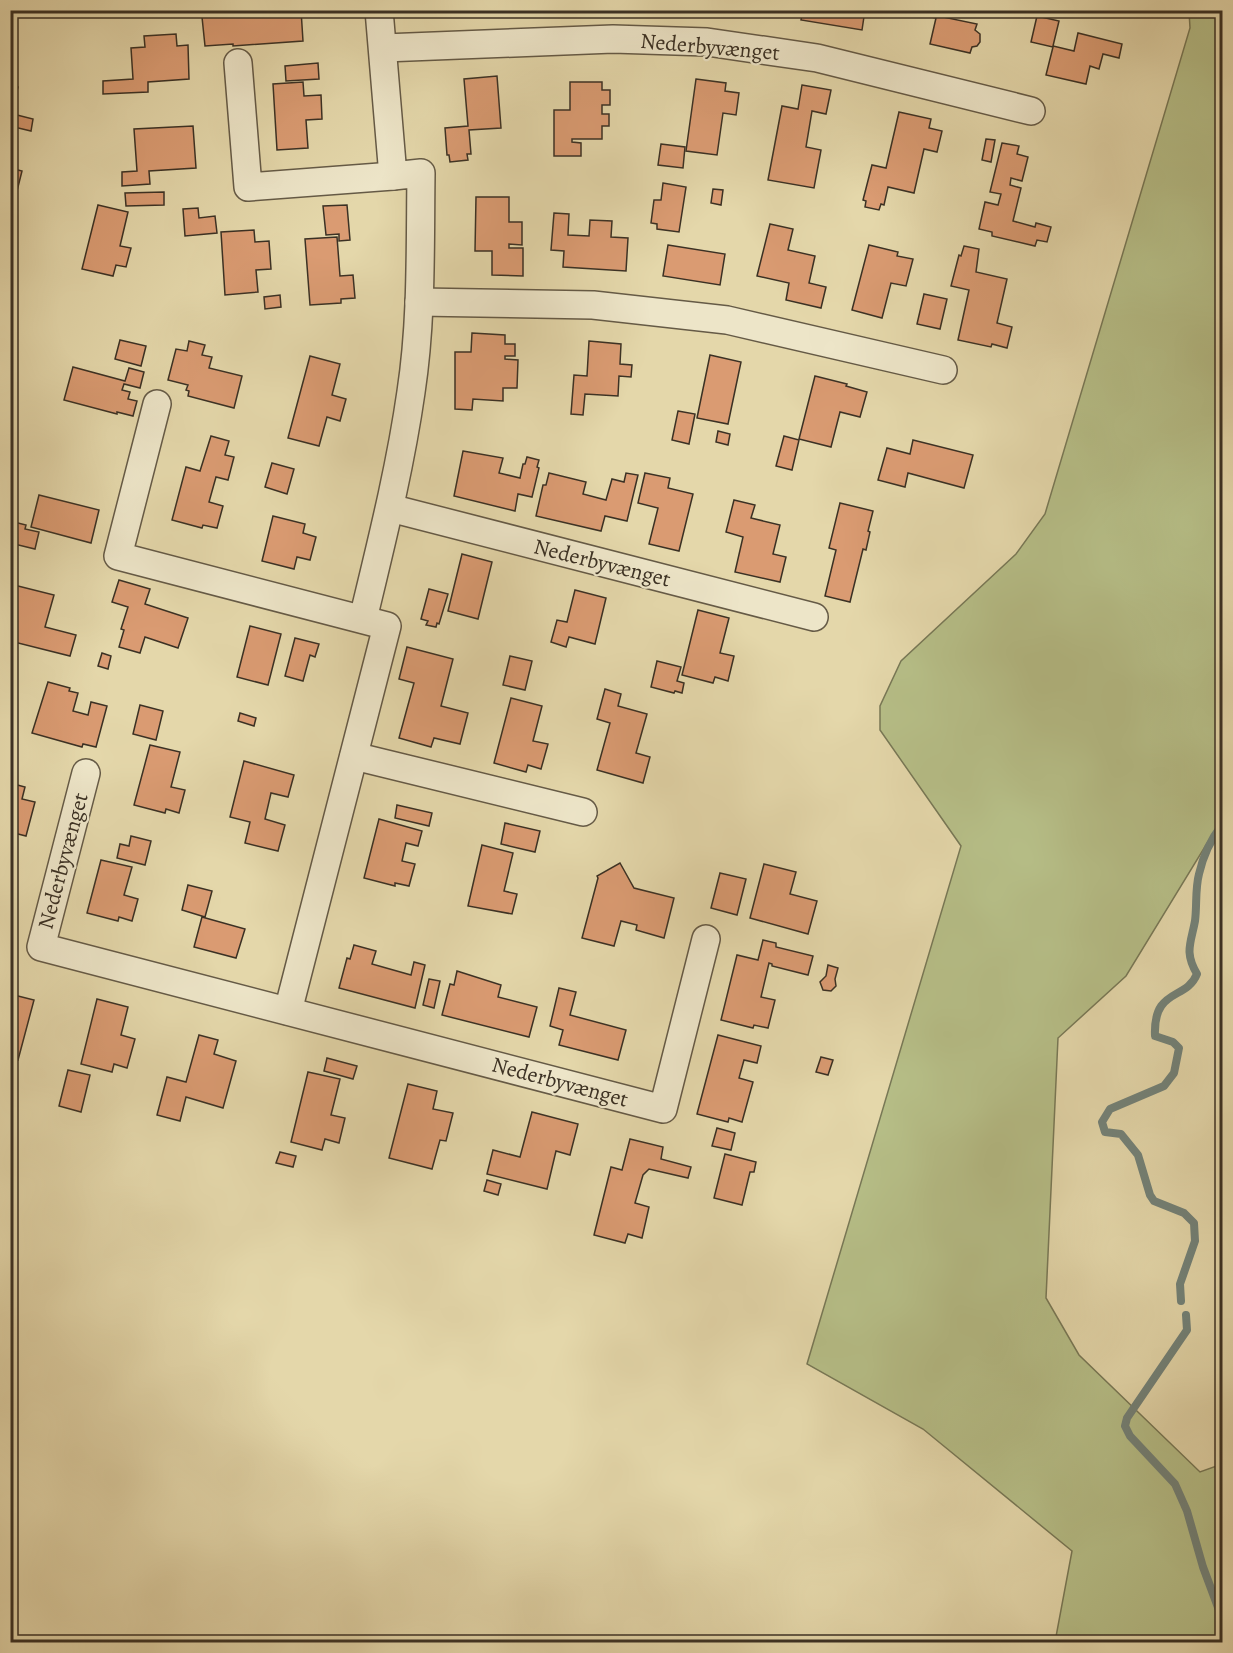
<svg xmlns="http://www.w3.org/2000/svg" width="1233" height="1653" viewBox="0 0 1233 1653" font-family="Alegreya,serif">
	<style>
		.green { fill: #b6be87; stroke: #787856; stroke-width: 1.5 }
		.lines { fill: none; stroke-linecap: round; stroke-linejoin: round }
		.stream { stroke: #738279; stroke-width: 8 }
		.building { fill: #da9b72; stroke: #3b3124; stroke-width: 1.5 }
		.minor-casing { stroke: #655a46; stroke-width: 30 }
		.minor { stroke: #ede5c8; stroke-width: 27 }
		.labels { text-anchor: middle; dominant-baseline: central; stroke-width: 4.5; stroke-linejoin: round; paint-order: stroke }
		.street-label { font-size: 22px; fill: #3b3124; stroke: #ede5c8 }
	</style>
	<rect width="100%" height="100%" fill="#e4d7aa"/>
	<filter id="stains"><feTurbulence type="fractalNoise" baseFrequency=".00333" numOctaves="4"/><feColorMatrix values="0 0 0 0 .2 0 0 0 0 .09 0 0 0 0 .02 0 0 0 .5 -.17"/></filter>
	<radialGradient id="worn" r=".72"><stop offset=".6" stop-color="#630" stop-opacity="0"/><stop offset="1" stop-color="#630" stop-opacity=".3"/></radialGradient>
	<path class="green" d="M1189 11H1222V821L1220 822 1126 976 1058 1038 1046 1298 1079 1355 1200 1472 1222 1464V1622L1213 1642H1055L1072 1551 923 1429 807 1364 961 846 880 730V706L901 661 1016 554 1045 514 1190 28Z"/>
	<g class="lines">
		<g class="stream">
			<path d="M1181 1301 1180 1284 1195 1241 1194 1223 1184 1213 1154 1201 1150 1195 1138 1155 1121 1134 1105 1132 1102 1122 1110 1109 1164 1086 1174 1073 1179 1048 1173 1042 1155 1036C1153 987 1186 1001 1197 974 1184 952 1191 943 1195 921 1197 906 1195 889 1199 874 1203 856 1211 839 1222 825"/>
			<path d="M1186 1315 1187 1330 1127 1418 1125 1426 1130 1436 1175 1484 1187 1511 1203 1567 1222 1618"/>
			<path d="M1209 1642 1219 1637 1222 1625"/>
		</g>
	</g>
	<g class="building">
		<path d="M243 10H301L303 41 233 46V44L205 46 202 17 207 16V12L219 11V15L243 13Z"/>
		<path d="M441 10H473V14L441 16Z"/>
		<path d="M803 10H865L862 30 801 20Z"/>
		<path d="M916 10H939L938 16 977 24 975 30 980 34V42L977 46 972 47 970 53 930 44 936 18 916 14Z"/>
		<path d="M1037 16 1059 21 1053 46 1074 51 1078 33 1122 44 1119 58 1103 54 1099 69 1090 66 1086 84 1046 75 1053 47 1031 42Z"/>
		<path d="M176 34 177 46 188 45 189 79 148 82V92L103 94V81L133 79 131 48 145 47 144 36Z"/>
		<path d="M318 63 319 79 286 81 285 66Z"/>
		<path d="M497 76 501 128 469 130 471 154H467L468 160 450 162 449 155H447L445 128 468 126 464 79Z"/>
		<path d="M696 79 726 83 725 91 739 93 736 115 723 113 717 155 686 151Z"/>
		<path d="M303 82 304 96 321 95 322 119 306 120 308 148 277 150 273 84Z"/>
		<path d="M570 82H602V90H610V105H602V114H609V126H602V139H572V142L581 143V156H554V110H570Z"/>
		<path d="M10 85 18 87 10 117Z"/>
		<path d="M802 85 831 90 826 114 812 111 806 147 821 150 814 188 768 180 782 106 798 109Z"/>
		<path d="M899 112 931 119 929 128 942 131 937 152 924 149 914 193 888 187 884 205 881 204 879 210 865 207 866 201 863 200 872 165 886 168Z"/>
		<path d="M17 115 33 119 31 131 14 127Z"/>
		<path d="M193 126 196 168 149 171 150 184 122 186V172L137 171 134 129Z"/>
		<path d="M986 139 995 140 991 162 982 160Z"/>
		<path d="M1002 143 1019 146 1017 154 1028 157 1022 181 1011 178 1010 185 1021 188 1013 221 1035 227 1036 223 1051 227 1047 242 1037 240 1035 246 992 236V232L979 229 985 202 998 205 1001 194 990 192Z"/>
		<path d="M661 144 685 147 683 168 658 165Z"/>
		<path d="M10 168 22 171 16 195 10 194Z"/>
		<path d="M663 183 686 187 679 232 657 229V224L651 223 654 200H661Z"/>
		<path d="M713 189 723 190 721 205 711 203Z"/>
		<path d="M164 192V205L126 206 125 193Z"/>
		<path d="M476 197H509V222H522V245L509 244V248H523V276L492 275V251H475Z"/>
		<path d="M98 205 128 212 120 246 131 248 126 267 116 265 113 276 82 269Z"/>
		<path d="M347 205 350 240 339 241V234L326 235 323 206Z"/>
		<path d="M198 208 199 218 215 216 217 233 185 236 183 209Z"/>
		<path d="M554 213 569 214 568 235 589 236 590 220 612 221 611 237 628 238 626 271 563 267 564 251 551 250Z"/>
		<path d="M770 224 793 229 788 250 815 256 809 283 826 287 821 308 786 300 789 283 757 276Z"/>
		<path d="M254 230 255 242 269 241 271 269 256 270 258 292 225 295 221 232Z"/>
		<path d="M337 237 340 276 353 275 355 298 341 299V303L310 305 305 239Z"/>
		<path d="M668 245 725 254 720 285 663 276Z"/>
		<path d="M869 245 898 252 897 256 913 259 906 286 891 283 882 318 852 310Z"/>
		<path d="M964 246 979 249 976 272 1007 279 997 323 1012 327 1007 348 992 344 991 347 958 340 969 290 951 286 959 255 961 256Z"/>
		<path d="M924 294 947 299 940 329 917 324Z"/>
		<path d="M280 295 281 307 265 309 264 297Z"/>
		<path d="M472 333 505 335V344H515V356H505V359L518 360 517 388H503V401L473 399 472 410 455 409V352H471Z"/>
		<path d="M120 340 146 346 141 366 115 359Z"/>
		<path d="M189 341 205 345 202 355 212 357 209 368 242 376 234 408 188 396 189 391 186 390 188 385 168 380 176 349 187 351Z"/>
		<path d="M589 341 621 344 620 364 632 365 631 377 619 376 618 396 585 394 583 415 571 414 574 375 587 376Z"/>
		<path d="M710 355 741 362 728 424 697 418Z"/>
		<path d="M310 356 340 364 332 395 346 399 340 421 327 417 319 446 288 438Z"/>
		<path d="M73 367 125 381 129 368 144 372 140 388 124 384 122 390 130 392 128 399 137 401 133 416 117 412V414L64 400Z"/>
		<path d="M815 376 847 384 846 386 867 392 860 417 840 412 831 447 799 439Z"/>
		<path d="M678 411 695 414 689 444 672 440Z"/>
		<path d="M718 431 730 434 728 445 716 442Z"/>
		<path d="M211 436 229 441 225 455 234 457 228 480 216 477 209 502 223 506 217 528 203 525 202 528 172 520 186 467 200 471Z"/>
		<path d="M784 436 799 440 792 470 776 466Z"/>
		<path d="M913 440 973 455 964 488 908 473 905 487 878 480 887 448 910 454Z"/>
		<path d="M463 451 503 458 499 473 520 478 523 464H525L527 457 539 460 537 467 539 468 532 497 518 494 515 511 454 496Z"/>
		<path d="M272 463 294 469 287 494 265 487Z"/>
		<path d="M549 473 586 482 583 494 606 500 612 479 624 482 626 473 638 475 627 521 605 516 601 531 536 516 543 485H546Z"/>
		<path d="M645 473 670 478 668 488 693 494 679 551 649 544 658 508 638 503Z"/>
		<path d="M39 495 99 510 91 543 31 527Z"/>
		<path d="M734 500 755 505 751 518 780 525 773 554 786 557 780 582 735 572 743 537 726 532Z"/>
		<path d="M840 503 873 511 868 531 870 532 866 550 863 549 850 602 825 596 836 550 829 548Z"/>
		<path d="M273 516 305 524 303 533 316 537 310 560 297 557 294 569 262 561Z"/>
		<path d="M10 521 26 525 25 529 39 532 35 549 10 543Z"/>
		<path d="M462 554 492 562 478 619 448 611Z"/>
		<path d="M119 580 150 589 145 604 188 618 178 648 145 637 140 653 119 647 124 630 121 629 128 607 112 602Z"/>
		<path d="M10 584 54 595 45 627 76 635 70 656 10 641 13 623H10Z"/>
		<path d="M429 589 448 594 439 624 437 623 436 627 426 625 428 621 421 619Z"/>
		<path d="M575 590 606 598 595 644 569 637 566 647 551 642 557 620 567 622Z"/>
		<path d="M698 610 729 618 720 653 734 656 728 681 715 677 713 683 682 675Z"/>
		<path d="M250 626 281 634 268 685 237 677Z"/>
		<path d="M295 638 319 644 315 657 310 655 303 681 285 676Z"/>
		<path d="M407 647 453 659 441 706 468 713 460 744 434 738 431 747 399 738 414 683 399 679Z"/>
		<path d="M102 653 111 656 108 669 98 666Z"/>
		<path d="M510 656 532 661 525 690 503 685Z"/>
		<path d="M657 661 681 667 677 681 684 683 682 693 675 691 674 693 651 687Z"/>
		<path d="M48 682 70 688 69 691 78 693 73 711 88 715 91 702 107 706 96 747 83 744 82 747 32 733Z"/>
		<path d="M605 689 621 694 618 706 647 714 636 753 650 757 643 783 597 770 610 723 597 719Z"/>
		<path d="M511 698 542 706 533 741 548 744 541 769 528 765 526 772 494 763Z"/>
		<path d="M140 705 163 711 156 740 133 734Z"/>
		<path d="M240 713 256 718 254 726 238 721Z"/>
		<path d="M150 745 180 752 171 787 185 790 179 813 166 809 165 813 134 805Z"/>
		<path d="M244 761 294 775 288 797 271 793 265 819 285 825 278 851 245 843 250 822 230 817Z"/>
		<path d="M10 783 25 787 22 799 35 802 26 836 10 832Z"/>
		<path d="M397 805 432 813 429 826 395 818Z"/>
		<path d="M379 819 422 831 418 846 406 843 402 861 415 864 409 886 395 883V886L364 878Z"/>
		<path d="M505 823 540 831 535 852 501 844Z"/>
		<path d="M131 836 151 841 145 865 117 858 120 844 129 846Z"/>
		<path d="M482 845 513 853 504 891 517 894 512 914 468 906Z"/>
		<path d="M101 860 132 867 124 895 138 899 132 921 119 917 118 921 87 913Z"/>
		<path d="M620 863 634 888 674 898 664 938 636 930 637 925 621 921 614 946 582 938 598 878 597 876Z"/>
		<path d="M764 864 796 872 790 894 817 901 808 934 750 918Z"/>
		<path d="M720 873 746 879 737 915 711 908Z"/>
		<path d="M188 885 212 891 205 917 182 910Z"/>
		<path d="M202 917 245 929 236 958 194 947Z"/>
		<path d="M763 940 776 943V947L813 956 808 975 772 966V964L769 963 761 997 775 1000 768 1028 754 1025 753 1028 721 1020 737 955 758 960Z"/>
		<path d="M354 945 376 951 372 964 411 975 414 962 425 965 415 1008 339 988 347 958 350 959Z"/>
		<path d="M828 965 838 968 835 979 836 986 831 991 823 990 820 982 826 976Z"/>
		<path d="M457 971 501 985 498 997 537 1007 529 1037 442 1015 450 984 454 985Z"/>
		<path d="M429 979 440 981 434 1008 423 1005Z"/>
		<path d="M559 988 576 992 570 1015 626 1030 618 1060 559 1045 563 1030 550 1026Z"/>
		<path d="M10 994 34 1000 18 1060 10 1058Z"/>
		<path d="M97 999 128 1007 121 1035 135 1039 127 1068 114 1064 112 1072 81 1064Z"/>
		<path d="M199 1035 218 1040 214 1054 236 1061 223 1108 186 1097 180 1121 157 1115 167 1077 186 1082Z"/>
		<path d="M718 1035 761 1046 757 1063 744 1060 739 1078 753 1082 742 1122 729 1118 728 1122 697 1114Z"/>
		<path d="M821 1057 833 1060 828 1075 816 1072Z"/>
		<path d="M327 1058 357 1066 353 1079 324 1071Z"/>
		<path d="M68 1070 90 1075 81 1112 59 1106Z"/>
		<path d="M308 1072 340 1079 331 1115 345 1118 339 1143 325 1139 322 1150 291 1142Z"/>
		<path d="M408 1084 437 1091 433 1109 453 1113 446 1141 440 1140 432 1169 389 1158Z"/>
		<path d="M532 1112 578 1124 570 1155 556 1151 547 1189 487 1174 493 1150 520 1157Z"/>
		<path d="M717 1128 735 1133 731 1150 712 1146Z"/>
		<path d="M630 1139 663 1147 661 1159 691 1167 688 1178 649 1169 643 1175 635 1203 649 1207 642 1238 628 1234 625 1243 594 1235 611 1167 622 1170Z"/>
		<path d="M280 1152 296 1156 293 1167 276 1163Z"/>
		<path d="M725 1154 756 1162 754 1172H750L742 1205 714 1198Z"/>
		<path d="M487 1180 501 1184 498 1195 484 1191Z"/>
	</g>
	<g class="lines">
		<g class="minor-casing">
			<g id="minor">
				<path d="M384 48 613 39 707 42 817 58 1031 111"/>
				<path d="M238 63 248 187 393 176"/>
				<path d="M419 302 593 305 727 320 943 370"/>
				<path d="M157 404 118 556 387 626 288 1011"/>
				<path d="M390 508 814 617"/>
				<path d="M363 619C381 544 400 469 411 392 422 320 420 246 421 173L393 176 379 10"/>
				<path d="M354 756 583 812"/>
				<path d="M86 773 41 947 663 1109 706 939"/>
			</g>
		</g>
		<use href="#minor" class="minor"/>
	</g>
	<g class="labels">
		<g class="street-label">
			<text transform="translate(710 47) rotate(5)">Nederbyvænget</text>
			<text transform="translate(602 563) rotate(14)">Nederbyvænget</text>
			<text transform="translate(63 861) rotate(-75)">Nederbyvænget</text>
			<text transform="translate(560 1082) rotate(15)">Nederbyvænget</text>
		</g>
	</g>
	<rect width="1233" height="1653" fill="none" stroke="#e4d7aa" stroke-width="36"/>
	<rect x="12" y="12" width="1209" height="1629" fill="none" stroke="#3b3124" stroke-width="3"/>
	<rect x="18" y="18" width="1197" height="1617" fill="none" stroke="#3b3124" stroke-width="1.5"/>
	<rect width="100%" height="100%" filter="url(#stains)"/>
	<rect width="100%" height="100%" fill="url(#worn)"/>
</svg>
